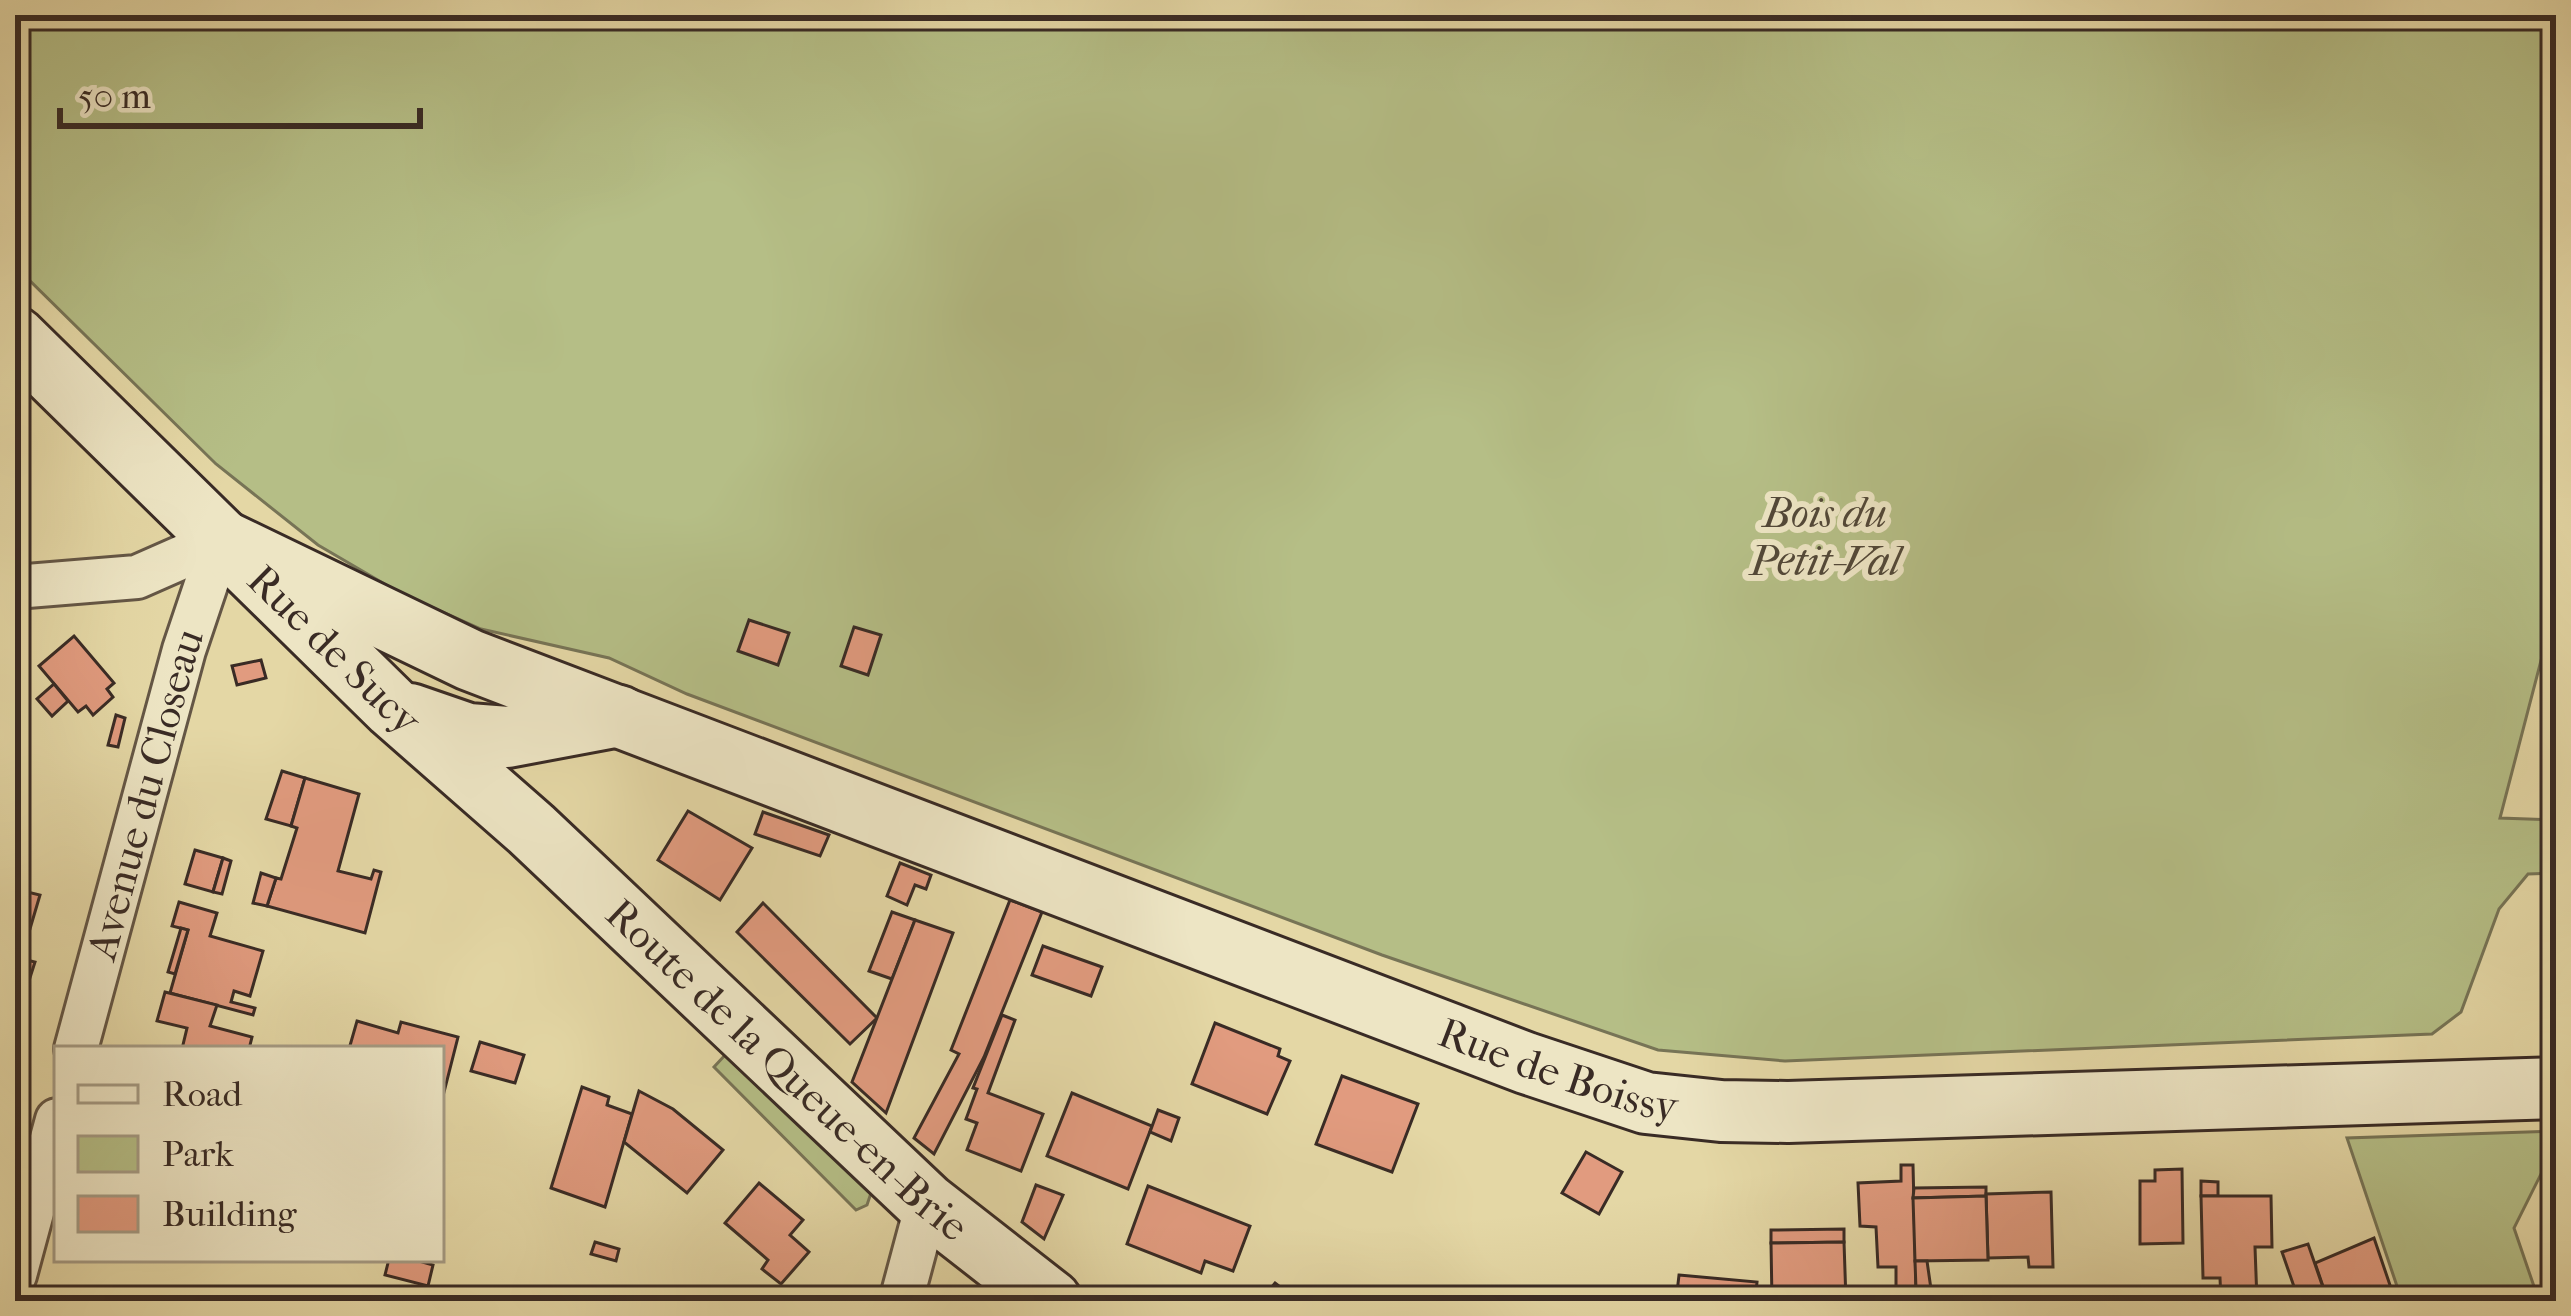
<svg xmlns="http://www.w3.org/2000/svg" width="2571" height="1316" viewBox="0 0 2571 1316" font-family="'IM FELL French Canon',serif">
	<style>
		.green { fill: #b5be86; stroke: #777456; stroke-width: 3 }
		.building { fill: #e19b7f; stroke: #392b25; stroke-width: 3 }
		.lines { fill: none; stroke-linecap: round; stroke-linejoin: round }
		.street-casing { stroke: #645645; stroke-width: 48 }
		.secondary-casing { stroke: #392b25; stroke-width: 66 }
		.street { stroke: #ede5c4; stroke-width: 42 }
		.secondary { stroke: #ede5c4; stroke-width: 60 }
		.labels { text-anchor: middle; dominant-baseline: central; stroke-width: 12; stroke-linejoin: round; paint-order: stroke }
		.park-label { font-size: 42px; font-style: italic; fill: #524838; stroke: #ede5c4 }
		.street-label { font-size: 42px; fill: #392b25; stroke: #ede5c4 }
	</style>
	<rect width="100%" height="100%" fill="#e4d7a5"/>
	<filter id="stains"><feTurbulence type="fractalNoise" baseFrequency=".00167" numOctaves="4"/><feColorMatrix values="0 0 0 0 .2 0 0 0 0 .09 0 0 0 0 .02 0 0 0 .5 -.17"/></filter>
	<radialGradient id="worn" r=".72"><stop offset=".6" stop-color="#630" stop-opacity="0"/><stop offset="1" stop-color="#630" stop-opacity=".3"/></radialGradient>
	<g class="green">
		<path d="M15 15H2556V603L2500 818 2556 820V873L2528 874 2499 909 2461 1012 2432 1034 1785 1061 1658 1050 1382 955 687 694 609 658 481 629 400 593 318 545 216 464 15 266Z"/>
		<path d="M726 1054 872 1190 867 1205 856 1210 714 1067Z"/>
		<path d="M2556 1131V1144L2514 1228 2539 1301H2402L2347 1138Z"/>
	</g>
	<g class="building">
		<path d="M749 620 789 633 778 665 738 651Z"/>
		<path d="M854 627 881 635 868 675 841 666Z"/>
		<path d="M74 636 114 683 107 689 113 697 93 715 86 706 78 712 39 666Z"/>
		<path d="M261 660 266 678 237 685 232 666Z"/>
		<path d="M54 684 68 701 52 716 37 699Z"/>
		<path d="M116 715 125 718 118 747 108 745Z"/>
		<path d="M282 771 305 778 291 826 266 819Z"/>
		<path d="M305 778 359 794 338 871 371 879 374 870 381 872 365 933 267 906 276 878 281 879 297 828 291 826Z"/>
		<path d="M688 811 752 848 720 900 658 860Z"/>
		<path d="M763 812 829 835 820 856 755 834Z"/>
		<path d="M195 850 223 858 213 892 185 884Z"/>
		<path d="M223 858 231 861 222 894 213 892Z"/>
		<path d="M900 863 931 875 926 889 915 885 907 905 887 896Z"/>
		<path d="M261 873 276 878 267 906 253 903Z"/>
		<path d="M15 889 40 895 27 939 15 936Z"/>
		<path d="M1010 900 1042 912 984 1057 934 1154 914 1138 959 1054 951 1050Z"/>
		<path d="M179 902 217 913 210 936 263 951 250 996 234 991 231 1002 255 1008 253 1015 170 993 188 930 172 926Z"/>
		<path d="M763 903 877 1018 850 1044 737 932Z"/>
		<path d="M892 912 915 920 892 979 869 971Z"/>
		<path d="M915 920 953 933 886 1113 852 1082Z"/>
		<path d="M181 928 188 930 175 974 168 972Z"/>
		<path d="M1043 946 1102 967 1091 996 1032 975Z"/>
		<path d="M15 957 35 962 28 984 15 980Z"/>
		<path d="M165 992 217 1005 210 1026 252 1037 249 1049H182L187 1028 157 1021Z"/>
		<path d="M1002 1015 1015 1020 988 1093 1043 1114 1021 1171 967 1150 977 1123 966 1119 977 1089 973 1088Z"/>
		<path d="M357 1021 398 1033 401 1022 458 1037 441 1104V1049H349Z"/>
		<path d="M1215 1023 1280 1049 1278 1056 1290 1061 1267 1114 1192 1084Z"/>
		<path d="M480 1042 524 1055 515 1083 471 1071Z"/>
		<path d="M1342 1076 1418 1104 1392 1172 1316 1144Z"/>
		<path d="M582 1087 609 1097 607 1105 632 1114 605 1207 551 1188Z"/>
		<path d="M639 1091 673 1109 723 1150 687 1193 624 1142Z"/>
		<path d="M1072 1093 1152 1126 1128 1189 1047 1156Z"/>
		<path d="M1158 1110 1179 1118 1171 1141 1150 1132Z"/>
		<path d="M1586 1152 1622 1172 1599 1214 1562 1193Z"/>
		<path d="M1901 1165H1913L1916 1288H1896V1267H1878L1876 1227 1860 1226 1858 1183 1901 1181Z"/>
		<path d="M2182 1169 2183 1243 2140 1244V1181H2155V1170Z"/>
		<path d="M2201 1181 2218 1182V1196H2201Z"/>
		<path d="M759 1183 803 1220 790 1235 809 1252 781 1284 762 1269 768 1260 725 1223Z"/>
		<path d="M1036 1185 1063 1195 1044 1239 1022 1222Z"/>
		<path d="M1148 1186 1250 1226 1233 1271 1205 1261 1201 1273 1127 1244Z"/>
		<path d="M1986 1187V1196L1913 1198 1914 1188Z"/>
		<path d="M2051 1192 2053 1267H2029L2028 1257 1988 1258 1986 1194Z"/>
		<path d="M1986 1196 1988 1260 1915 1261 1913 1198Z"/>
		<path d="M2201 1196H2271L2272 1247H2255L2257 1301H2221L2220 1278H2203Z"/>
		<path d="M1844 1229V1242L1771 1243V1230Z"/>
		<path d="M2374 1238 2392 1291 2365 1301H2328L2315 1263Z"/>
		<path d="M595 1242 619 1249 616 1261 591 1254Z"/>
		<path d="M1844 1242 1846 1301H1772L1771 1243Z"/>
		<path d="M2308 1244 2327 1299 2323 1301H2299L2282 1252Z"/>
		<path d="M389 1259H412L433 1265 428 1286 385 1275Z"/>
		<path d="M1915 1261H1927L1931 1289H1916Z"/>
		<path d="M1679 1275 1757 1282 1755 1301H1676Z"/>
		<path d="M1275 1283 1298 1301H1260Z"/>
	</g>
	<g class="lines">
		<g class="street-casing">
			<g id="street">
				<path d="M15 587 137 577 221 540"/>
				<path id="s1" d="M76 1049 184 650 221 540"/>
				<path d="M15 1275 57 1120"/>
				<path d="M901 1301 927 1204"/>
			</g>
		</g>
		<g class="secondary-casing">
			<g id="secondary">
				<path id="s2" d="M15 337 393 708 531 829 927 1204 1051 1301"/>
				<path id="s3" d="M221 540 470 660 1526 1063 1646 1103 1721 1111 1788 1112 2556 1088"/>
				<path d="M410 714 468 734 507 737 619 716"/>
			</g>
		</g>
		<use href="#street" class="street"/>
		<use href="#secondary" class="secondary"/>
	</g>
	<g class="labels">
		<g class="park-label">
			<text x="1825" y="513">Bois du<tspan x="1825" dy="48">Petit-Val</tspan></text>
		</g>
		<g class="street-label">
			<text stroke="none"><textPath href="#s2" startOffset="447">Rue de Sucy</textPath></text>
			<text stroke="none"><textPath href="#s1" startOffset="264">Avenue du Closeau</textPath></text>
			<text stroke="none"><textPath href="#s3" startOffset="1440">Rue de Boissy</textPath></text>
			<text stroke="none"><textPath href="#s2" startOffset="1065">Route de la Queue-en-Brie</textPath></text>
		</g>
	</g>
	<rect width="2571" height="1316" fill="none" stroke="#e4d7a5" stroke-width="60"/>
	<rect x="18" y="18" width="2535" height="1280" fill="none" stroke="#392b25" stroke-width="6"/>
	<rect x="30" y="30" width="2511" height="1256" fill="none" stroke="#392b25" stroke-width="3"/>
	<rect x="54" y="1046" width="390" height="216" fill="#ede5c4" stroke="#a59b84" stroke-width="3"/>
	<rect x="78" y="1085" width="60" height="18" fill="#ede5c4" stroke="#a59b84" stroke-width="3"/>
	<text x="162" y="1106" font-size="36" fill="#392b25">Road</text>
	<rect x="78" y="1136" width="60" height="36" fill="#b5be86" stroke="#a59b84" stroke-width="3"/>
	<text x="162" y="1166" font-size="36" fill="#392b25">Park</text>
	<rect x="78" y="1196" width="60" height="36" fill="#e19b7f" stroke="#a59b84" stroke-width="3"/>
	<text x="162" y="1226" font-size="36" fill="#392b25">Building</text>
	<path d="M60 108v18h360v-18" fill="none" stroke="#392b25" stroke-width="6"/>
	<text x="78" y="108" font-size="36" fill="#392b25" stroke="#ede5c4" stroke-width="9" paint-order="stroke">50 m</text>
	<rect width="100%" height="100%" filter="url(#stains)"/>
	<rect width="100%" height="100%" fill="url(#worn)"/>
</svg>
